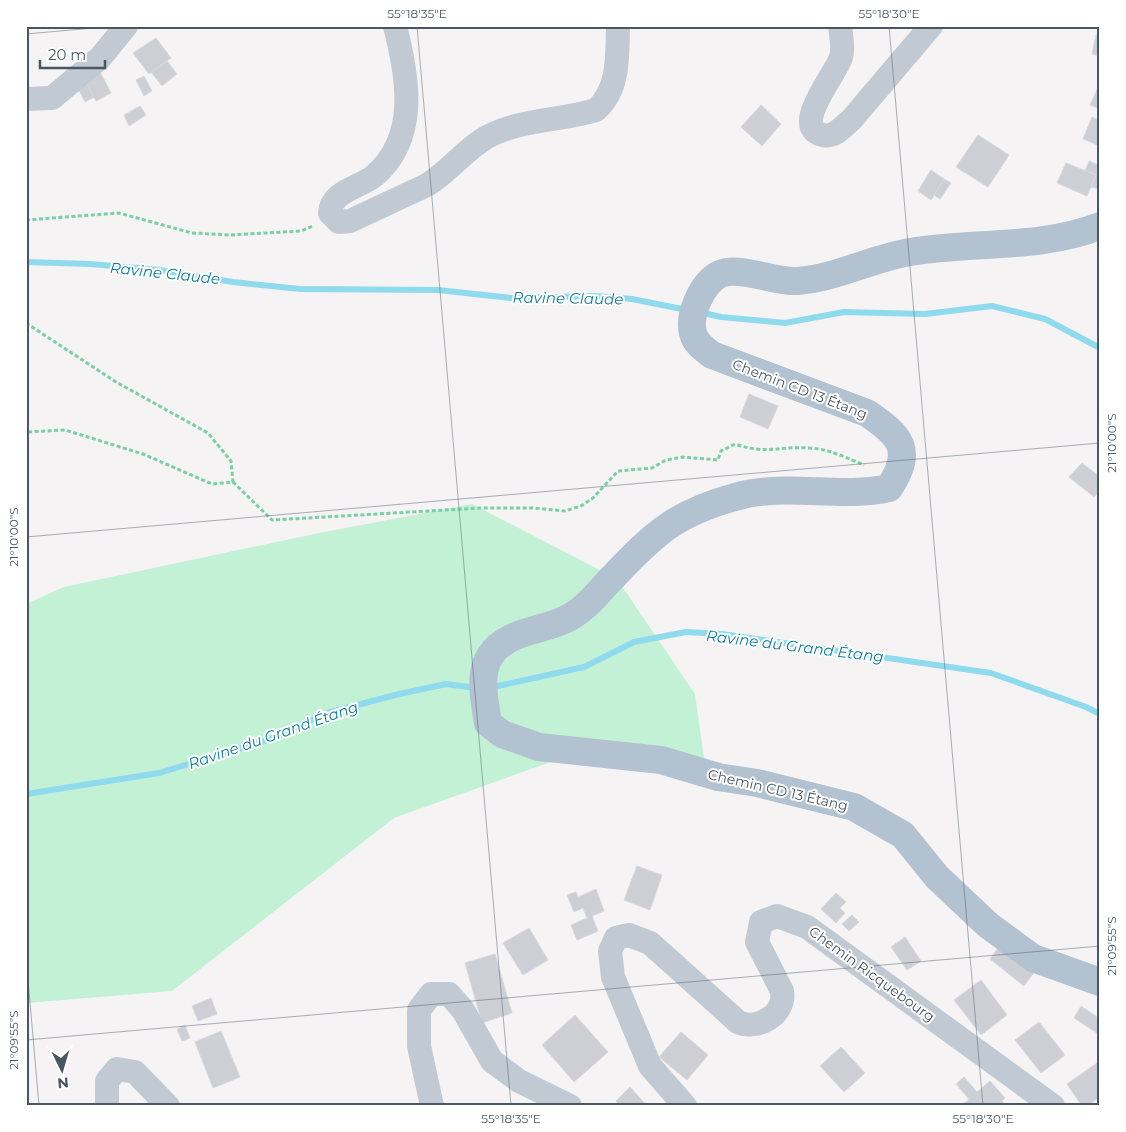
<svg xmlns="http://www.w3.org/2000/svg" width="1126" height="1132" viewBox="0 0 1126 1132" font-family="Montserrat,sans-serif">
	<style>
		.green { fill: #c3f1d5 }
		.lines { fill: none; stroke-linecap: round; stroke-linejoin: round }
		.stream { stroke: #90daee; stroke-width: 6 }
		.building { fill: #cdcfd5; stroke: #d7d9de }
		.path { stroke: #7ad0a6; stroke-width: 3; stroke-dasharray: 4 2.5; stroke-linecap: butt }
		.minor { stroke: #c1cad2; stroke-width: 24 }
		.major { stroke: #b3c2d1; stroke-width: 28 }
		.ticks { fill: none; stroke: #4a5661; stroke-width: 1; stroke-opacity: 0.45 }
		.labels { text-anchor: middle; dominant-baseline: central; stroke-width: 4; stroke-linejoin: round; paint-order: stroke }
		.street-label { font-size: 14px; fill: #4a5661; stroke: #fff }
		.water-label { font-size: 15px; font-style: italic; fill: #0c7c9b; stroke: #fff }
		.neatline { fill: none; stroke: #4a5661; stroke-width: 2 }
		.ticks-label { font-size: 12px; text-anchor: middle; fill: #4a5661 }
	</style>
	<rect width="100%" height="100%" fill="#f5f3f3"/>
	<path class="green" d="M472 504 617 579 695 694 707 780 598 745 394 818 172 991 26 1003V604L64 587 319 533Z"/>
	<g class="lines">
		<g class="stream">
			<path d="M26 262 90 264 159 270 233 282 300 289 438 290 511 298 597 296 632 299 687 310"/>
			<path d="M699 312 721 317 785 323 844 312 925 314 992 306 1045 319 1100 348"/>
			<path d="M489 688 584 667 634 642 686 632 722 634 991 673 1086 707 1100 714"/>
			<path d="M26 794 159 773 265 741 327 713 399 694 446 684 476 688"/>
		</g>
	</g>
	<g class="building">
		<path d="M1096 35 1100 36V56L1092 54Z"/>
		<path d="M156 38 171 58 149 74 133 53Z"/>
		<path d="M167 61 177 74 162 86 151 72Z"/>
		<path d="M99 70 111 93 96 101 86 82Z"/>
		<path d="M144 76 152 91 144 96 136 80Z"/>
		<path d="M86 82 94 97 85 102 77 86Z"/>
		<path d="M1100 83V109L1090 105Z"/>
		<path d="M761 105 781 124 762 146 741 127Z"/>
		<path d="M140 106 146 115 129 126 124 115Z"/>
		<path d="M1092 117 1100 121V146L1083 139Z"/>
		<path d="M978 135 1009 155 988 187 956 167Z"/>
		<path d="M1089 161 1100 166V189L1091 187 1096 175 1085 171Z"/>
		<path d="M1066 163 1096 175 1087 196 1057 183Z"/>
		<path d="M931 170 944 179 931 200 918 191Z"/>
		<path d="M944 179 951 183 940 199 934 195Z"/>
		<path d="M749 394 778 406 768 429 740 417Z"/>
		<path d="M1082 463 1100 477V491L1094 497 1069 477Z"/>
		<path d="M637 866 662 875 650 910 624 900Z"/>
		<path d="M596 889 604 911 592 916 598 931 577 940 571 925 587 918 583 908 574 912 567 895 576 892 578 897Z"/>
		<path d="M836 893 846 902 840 908 845 913 836 923 821 909Z"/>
		<path d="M852 915 859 922 849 931 842 924Z"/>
		<path d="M529 928 548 960 523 975 503 943Z"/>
		<path d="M905 937 921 961 907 970 891 947Z"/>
		<path d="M1001 944 1035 971 1024 986 990 959Z"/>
		<path d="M495 954 512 1013 482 1023 465 963Z"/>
		<path d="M981 980 1007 1015 981 1035 954 1000Z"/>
		<path d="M211 998 217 1014 198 1021 192 1006Z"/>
		<path d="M1081 1006 1100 1019V1035L1074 1018Z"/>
		<path d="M575 1015 608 1052 574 1082 542 1045Z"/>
		<path d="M1039 1022 1065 1055 1041 1073 1015 1040Z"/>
		<path d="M185 1025 190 1038 182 1041 177 1029Z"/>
		<path d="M221 1031 240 1077 213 1088 195 1042Z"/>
		<path d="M681 1032 708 1055 687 1080 659 1057Z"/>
		<path d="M841 1047 865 1073 844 1092 820 1066Z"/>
		<path d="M1100 1061V1097L1087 1106H1082L1067 1084Z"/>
		<path d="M964 1077 977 1092 990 1081 1005 1098 1002 1101 1005 1105 961 1106 969 1099 956 1084Z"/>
		<path d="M630 1087 647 1106H620L616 1101Z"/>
	</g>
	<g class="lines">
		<g class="path">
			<path d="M26 220 119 213 192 233 230 235 301 231 313 226"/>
			<path d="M26 323 116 382 208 433 231 461 233 482 212 484 143 454 65 430 26 432"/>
			<path d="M233 482 272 520 480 508H533L565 511 581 506 593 498 618 471 652 468 666 460 683 457 718 460 721 451 735 444C766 455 779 446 808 448 827 448 847 458 864 465"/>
		</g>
		<g class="minor">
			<path d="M395 26C408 77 419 138 374 176 359 188 331 191 330 213L339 222 350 221 427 185C449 172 464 150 487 137 521 119 560 121 596 110 620 88 617 56 618 26"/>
			<path d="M840 26C841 37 844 47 841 57 837 73 789 128 823 135 835 138 844 126 852 119L931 26"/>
			<path d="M26 99 52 98 100 58 126 26"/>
			<path d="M107 1106V1081L117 1069 135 1072 168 1106"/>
			<path d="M432 1106 419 1046V1010L431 994H449L463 1010 492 1061 519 1081 570 1106"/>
			<path d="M685 1106 650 1066 613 977 610 951 616 938 629 935 650 943 738 1022C758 1031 786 1014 782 991L757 942 761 922 777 916 807 927 1053 1106"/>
		</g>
		<path class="major" d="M1100 226C1038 250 968 241 905 253 869 260 835 278 798 281 776 283 739 265 720 274 703 282 688 314 693 333 695 343 704 349 712 355L867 413C901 436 914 450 889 488 838 499 785 482 735 497 676 513 655 533 614 576 600 590 588 607 570 617 545 632 507 629 490 656 478 675 485 702 488 723L502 734 539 747 661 760 718 777 757 783 854 807 903 835 937 877 988 925 1033 958 1100 982"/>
	</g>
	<path class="ticks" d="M417 26 511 1106M889 26 983 1106M26 34 116 26M26 537 1100 443M26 956 39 1106M26 1040 1100 946"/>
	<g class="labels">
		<g class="street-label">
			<text transform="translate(800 389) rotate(21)">Chemin CD 13 Étang</text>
			<text transform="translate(778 790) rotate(13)">Chemin CD 13 Étang</text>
			<text transform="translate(872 974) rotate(36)">Chemin Ricquebourg</text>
		</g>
		<g class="water-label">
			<text transform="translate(165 273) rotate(6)">Ravine Claude</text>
			<text transform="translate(568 298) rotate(1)">Ravine Claude</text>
			<text transform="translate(795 646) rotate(7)">Ravine du Grand Étang</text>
			<text transform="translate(273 735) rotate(-19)">Ravine du Grand Étang</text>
		</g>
	</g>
	<rect width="1126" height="1132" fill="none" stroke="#ffffff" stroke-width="55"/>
	<g transform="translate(62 1070) rotate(175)" stroke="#ffffff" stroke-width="4" paint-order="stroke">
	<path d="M0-4L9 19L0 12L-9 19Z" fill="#4a5661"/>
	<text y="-8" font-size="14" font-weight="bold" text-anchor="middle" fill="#4a5661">N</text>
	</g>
	<path d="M40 60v8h65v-8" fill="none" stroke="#4a5661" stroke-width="2.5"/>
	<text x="48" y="60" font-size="15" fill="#4a5661" stroke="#ffffff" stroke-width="4" paint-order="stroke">20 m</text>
	<rect x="28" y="28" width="1070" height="1076" class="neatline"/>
	<g class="ticks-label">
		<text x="417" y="18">55°18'35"E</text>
		<text x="889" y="18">55°18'30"E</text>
		<text transform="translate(1112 443) rotate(-90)" y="4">21°10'00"S</text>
		<text transform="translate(14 537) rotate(-90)" y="4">21°10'00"S</text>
		<text transform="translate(1112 946) rotate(-90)" y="4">21°09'55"S</text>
		<text transform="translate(14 1040) rotate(-90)" y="4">21°09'55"S</text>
		<text x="511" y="1123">55°18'35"E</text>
		<text x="983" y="1123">55°18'30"E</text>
	</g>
</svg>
